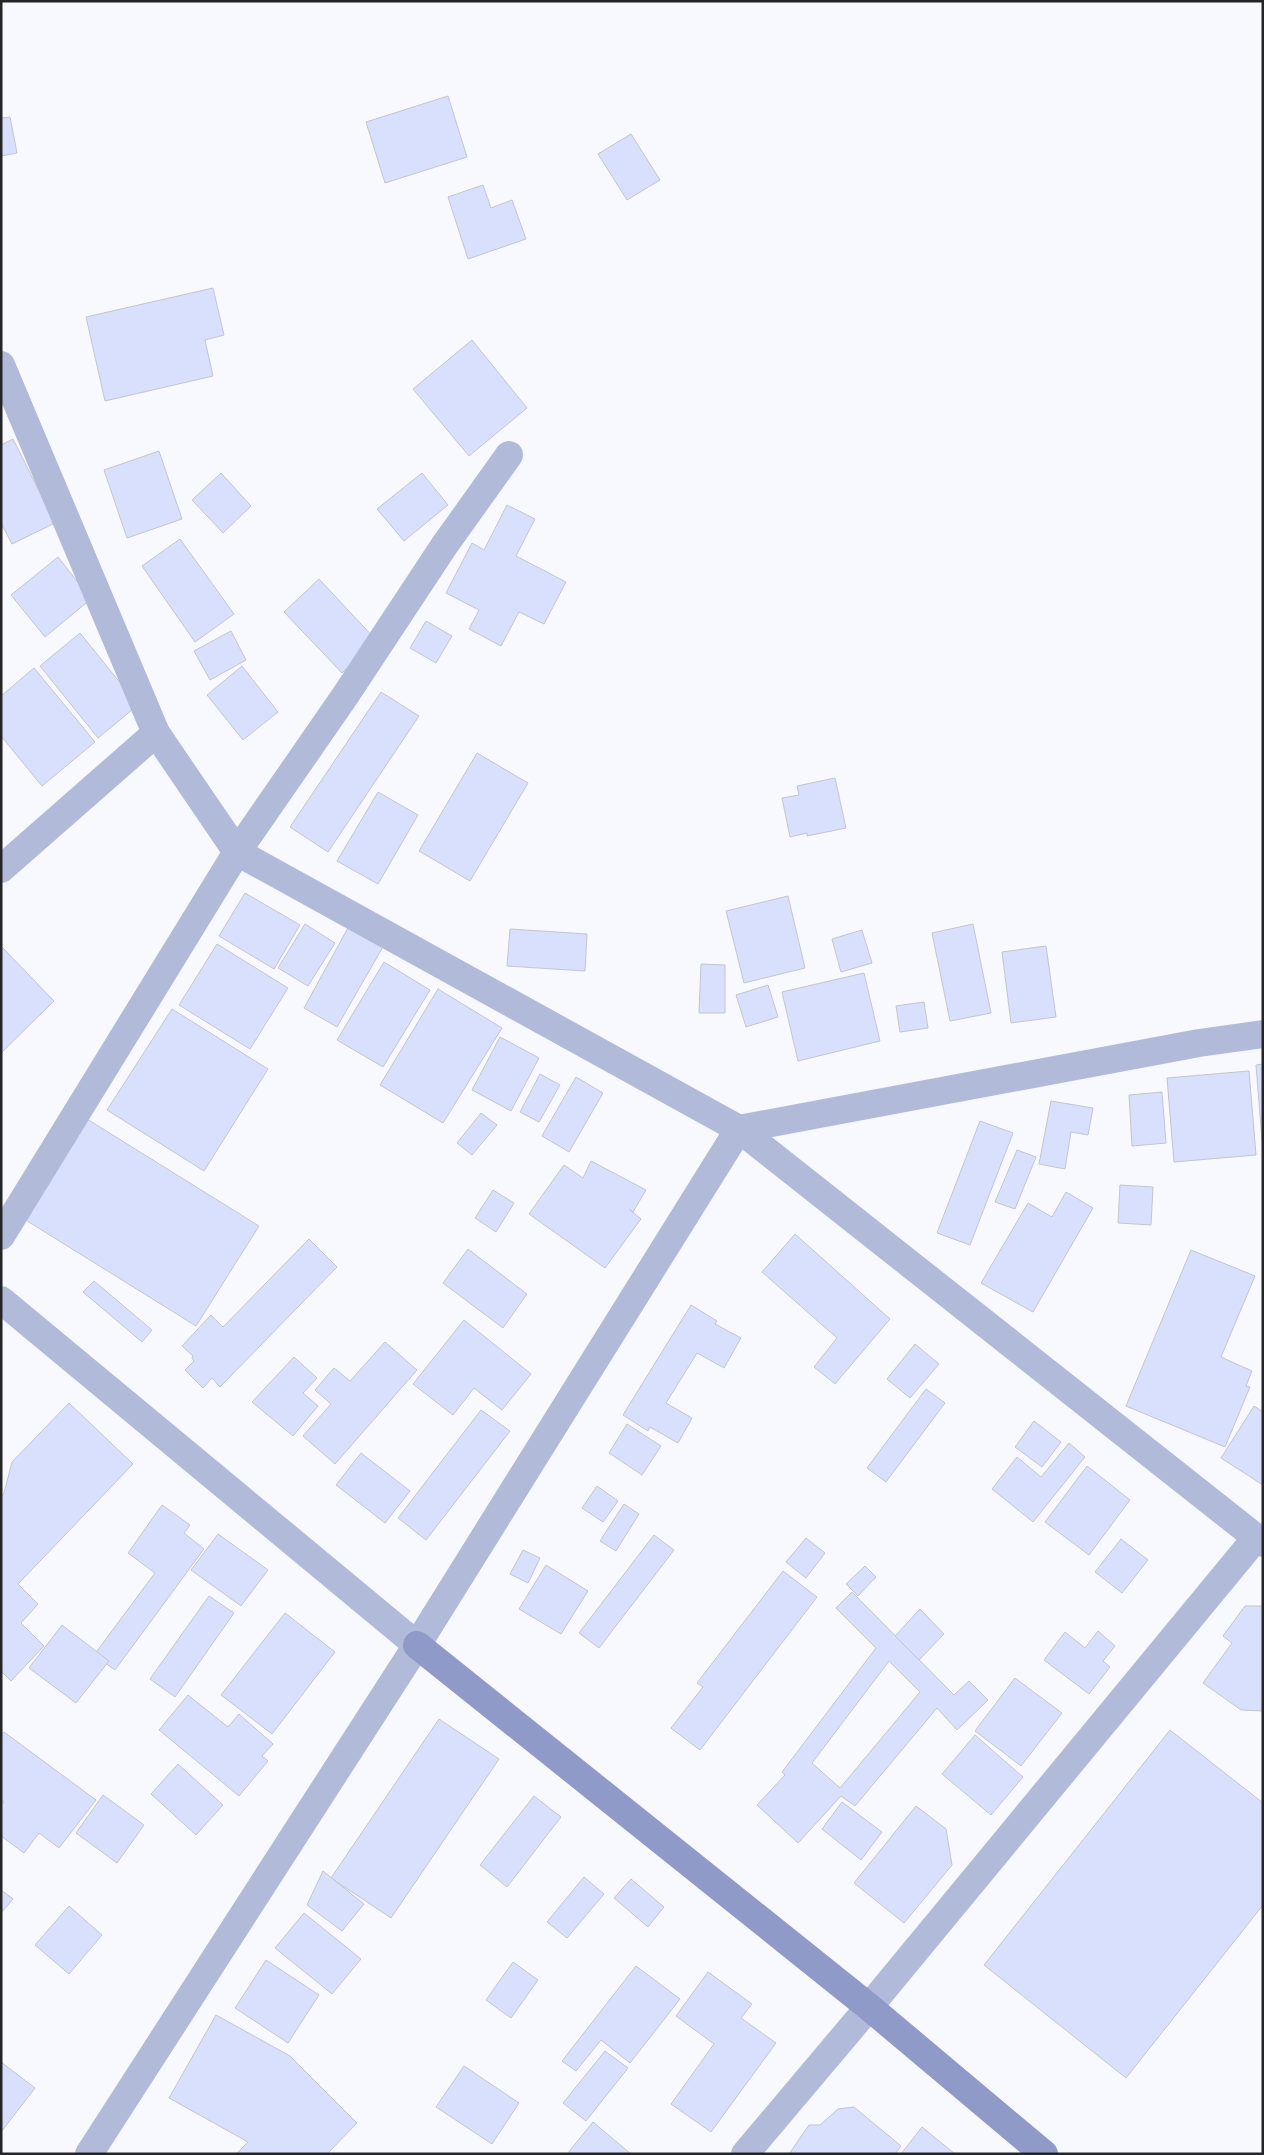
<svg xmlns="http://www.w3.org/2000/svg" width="1264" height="2155" viewBox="0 0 1264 2155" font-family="Signika,sans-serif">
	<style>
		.building { fill: #d9e0fd; stroke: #c4c5cd; fill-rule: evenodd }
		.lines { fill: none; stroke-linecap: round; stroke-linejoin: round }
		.street { stroke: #b2bada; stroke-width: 28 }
		.secondary { stroke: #909ac9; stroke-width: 28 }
	</style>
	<rect width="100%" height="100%" fill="#f8f9fe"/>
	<g class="building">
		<path d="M448 96 467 157 385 183 366 122Z"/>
		<path d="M10 117 17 153 1 156V118Z"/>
		<path d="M631 134 660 180 627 200 598 154Z"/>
		<path d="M483 185 491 208 512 200 526 239 468 259 448 197Z"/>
		<path d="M213 288 224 335 205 340 213 376 105 401 86 317Z"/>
		<path d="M472 340 527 408 469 456 413 389Z"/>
		<path d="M13 439 55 523 12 544 1 523V445Z"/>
		<path d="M159 451 182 519 127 538 104 470Z"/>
		<path d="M221 473 251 506 223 533 192 500Z"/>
		<path d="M422 473 448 505 404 541 377 509Z"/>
		<path d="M507 505 535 519 516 556 566 582 544 624 519 612 501 646 469 629 479 610 446 593 472 543 484 550Z"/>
		<path d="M180 539 234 614 195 642 142 566Z"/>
		<path d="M58 557 91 599 45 637 11 595Z"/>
		<path d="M319 579 376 640 342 673 284 612Z"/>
		<path d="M426 621 452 636 436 663 410 648Z"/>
		<path d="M231 631 246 660 210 680 194 651Z"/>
		<path d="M80 633 138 705 98 738 40 666Z"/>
		<path d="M242 666 278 712 243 740 207 695Z"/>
		<path d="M34 668 95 742 42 786 1 736V696Z"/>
		<path d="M381 692 419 716 328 852 290 827Z"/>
		<path d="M477 753 528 783 470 881 419 851Z"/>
		<path d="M835 778 846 828 807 836V833L790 837 782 798 799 795 797 786Z"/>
		<path d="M378 792 418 815 378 884 337 861Z"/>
		<path d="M245 893 300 925 274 969 219 936Z"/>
		<path d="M788 896 805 968 744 983 726 911Z"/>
		<path d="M305 924 335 943 308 986 278 968Z"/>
		<path d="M973 924 991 1013 950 1021 932 933Z"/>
		<path d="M349 926 384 945 337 1027 304 1008Z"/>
		<path d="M510 929 587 934 585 971 507 966Z"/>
		<path d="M862 930 872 963 841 972 832 939Z"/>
		<path d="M217 944 288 988 250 1049 179 1005Z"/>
		<path d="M1 946 54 1001 1 1053Z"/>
		<path d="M1046 946 1056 1017 1011 1023 1002 952Z"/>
		<path d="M384 962 430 990 383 1067 337 1040Z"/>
		<path d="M701 964 725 965V1013H699Z"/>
		<path d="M864 973 880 1041 798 1061 782 992Z"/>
		<path d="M768 985 778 1017 746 1027 736 995Z"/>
		<path d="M438 989 502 1028 443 1123 380 1085Z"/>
		<path d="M924 1002 928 1028 900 1032 896 1006Z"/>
		<path d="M172 1009 268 1069 204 1171 107 1110Z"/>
		<path d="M500 1037 539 1058 511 1111 472 1090Z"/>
		<path d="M1263 1064V1152L1256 1065Z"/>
		<path d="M1249 1071 1256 1155 1174 1162 1167 1078Z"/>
		<path d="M540 1074 560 1085 539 1122 520 1112Z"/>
		<path d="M576 1077 603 1093 569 1152 542 1136Z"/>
		<path d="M1162 1092 1166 1143 1132 1146 1129 1095Z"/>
		<path d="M1051 1101 1093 1108 1088 1135 1071 1132 1065 1169 1039 1164Z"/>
		<path d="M481 1113 497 1125 472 1155 457 1143Z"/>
		<path d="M87 1119 259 1226 196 1326 24 1219Z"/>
		<path d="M980 1121 1013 1133 970 1245 937 1233Z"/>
		<path d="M1017 1150 1036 1157 1015 1209 995 1202Z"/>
		<path d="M591 1161 646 1190 633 1212 629 1209 641 1219 605 1268 529 1214 564 1165 583 1178Z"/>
		<path d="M1120 1185 1153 1187 1151 1225 1118 1223Z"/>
		<path d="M493 1190 514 1203 496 1232 475 1218Z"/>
		<path d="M1066 1192 1093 1208 1033 1312 981 1283 1028 1203 1052 1217Z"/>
		<path d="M795 1234 890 1319 835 1384 814 1367 837 1338 762 1272Z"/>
		<path d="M309 1239 337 1267 220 1387 212 1378 203 1388 185 1370 194 1361 192 1358 193 1356 182 1346 211 1315 223 1327Z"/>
		<path d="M468 1249 527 1294 503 1328 443 1283Z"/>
		<path d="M1191 1250 1255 1276 1221 1357 1252 1371 1246 1386 1250 1387 1225 1447 1126 1406Z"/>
		<path d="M94 1281 152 1330 142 1342 83 1292Z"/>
		<path d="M691 1305 717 1321 715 1324 741 1338 724 1368 697 1353 666 1403 692 1418 678 1443 650 1427 648 1431 623 1415Z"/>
		<path d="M464 1320 531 1374 502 1410 474 1388 453 1415 413 1384Z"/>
		<path d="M385 1342 417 1370 335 1464 303 1436 331 1404 315 1390 334 1368 350 1381Z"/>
		<path d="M915 1344 939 1364 910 1398 887 1379Z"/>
		<path d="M294 1357 317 1378 303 1393 318 1406 293 1436 252 1402Z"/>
		<path d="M926 1389 945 1403 886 1482 867 1468Z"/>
		<path d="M69 1403 133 1464 18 1584 38 1604 21 1623 44 1646 11 1681 1 1671V1497L4 1493 12 1462Z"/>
		<path d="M1254 1406 1263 1412V1485L1221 1458Z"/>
		<path d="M481 1410 510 1431 426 1540 398 1518Z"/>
		<path d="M1034 1421 1061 1442 1042 1467 1015 1447Z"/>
		<path d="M627 1424 661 1446 642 1475 609 1453Z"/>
		<path d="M1069 1443 1085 1457 1033 1522 992 1489 1017 1457 1041 1477Z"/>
		<path d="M361 1453 410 1491 385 1523 336 1485Z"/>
		<path d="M1087 1466 1130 1500 1089 1555 1045 1522Z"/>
		<path d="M597 1486 618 1501 603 1522 582 1508Z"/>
		<path d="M624 1504 639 1514 616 1551 600 1541Z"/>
		<path d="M162 1505 190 1525 184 1533 204 1549 115 1670 94 1655 155 1573 128 1553Z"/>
		<path d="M218 1534 268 1570 241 1606 191 1570Z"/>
		<path d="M654 1535 674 1550 599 1648 579 1633Z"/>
		<path d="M806 1538 825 1553 806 1578 786 1562Z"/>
		<path d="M1121 1539 1148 1560 1122 1593 1095 1572Z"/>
		<path d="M523 1550 540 1558 528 1583 510 1574Z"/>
		<path d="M546 1565 588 1591 561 1634 519 1609Z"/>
		<path d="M865 1566 876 1577 858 1596 846 1584Z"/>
		<path d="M783 1571 817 1597 700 1750 671 1728 703 1687 697 1683Z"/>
		<path d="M852 1592 954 1695 969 1681 988 1700 957 1730 937 1708 855 1806 841 1796 798 1843 757 1805 785 1775 782 1772 876 1648 836 1608ZM889 1661 920 1692 840 1788 812 1763Z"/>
		<path d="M209 1596 234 1613 175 1697 150 1679Z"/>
		<path d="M1245 1606H1263V1711L1241 1710 1203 1683 1232 1643 1223 1636Z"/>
		<path d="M920 1609 944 1634 919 1660 895 1636Z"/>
		<path d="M285 1613 335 1652 272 1734 221 1695Z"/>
		<path d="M62 1625 109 1661 76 1703 29 1668Z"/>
		<path d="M1098 1631 1115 1646 1103 1661 1110 1667 1089 1694 1044 1660 1065 1632 1085 1648Z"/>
		<path d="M1015 1678 1062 1713 1021 1766 975 1731Z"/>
		<path d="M188 1695 228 1727 239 1714 273 1744 262 1756 268 1761 239 1796 159 1730Z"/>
		<path d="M439 1719 499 1759 391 1918 331 1878Z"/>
		<path d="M1170 1730 1263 1803V1905L1126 2078 984 1965Z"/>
		<path d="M4 1732 96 1800 59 1848 39 1833 24 1853 1 1836V1805L4 1802 1 1800V1736Z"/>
		<path d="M975 1735 1023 1777 991 1815 942 1774Z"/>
		<path d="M178 1764 223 1805 196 1835 151 1794Z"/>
		<path d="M103 1795 144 1825 117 1863 76 1833Z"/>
		<path d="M534 1796 561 1817 507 1887 480 1865Z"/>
		<path d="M842 1802 882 1832 861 1860 822 1829Z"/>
		<path d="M916 1806 946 1829 952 1865 904 1923 854 1883Z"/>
		<path d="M323 1871 364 1904 342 1931 307 1905Z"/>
		<path d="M584 1877 604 1894 567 1938 547 1922Z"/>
		<path d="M631 1879 664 1907 648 1927 614 1898Z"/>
		<path d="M1 1890 13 1899 1 1913Z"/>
		<path d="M69 1906 102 1935 69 1974 35 1945Z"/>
		<path d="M304 1913 361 1959 332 1994 275 1948Z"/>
		<path d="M266 1960 319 1995 288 2043 235 2008Z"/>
		<path d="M513 1962 538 1980 511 2018 486 2000Z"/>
		<path d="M636 1966 680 1999 630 2063 601 2040 576 2071 562 2061Z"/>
		<path d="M708 1972 752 2004 741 2018 776 2043 711 2132 671 2104 714 2044 676 2016Z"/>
		<path d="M216 2015 290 2056 357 2123 327 2154H236L248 2142 169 2098Z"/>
		<path d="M605 2051 628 2068 586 2121 563 2103Z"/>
		<path d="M1 2062 35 2088 1 2132Z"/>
		<path d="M464 2066 519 2103 492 2144 436 2107Z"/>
		<path d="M854 2107 901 2146 895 2154H789L809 2125H820L838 2109Z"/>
		<path d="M593 2122 631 2154H567Z"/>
		<path d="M922 2127 955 2154H901Z"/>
	</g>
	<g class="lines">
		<g class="street">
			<path d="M1 365 156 733 1 869"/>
			<path d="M156 733 237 852 739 1129 1263 1543"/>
			<path d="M1 1236 237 852 345 696 444 546 509 455"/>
			<path d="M1 1300 417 1645"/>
			<path d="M89 2154 417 1645 739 1129 1199 1043 1263 1034"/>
			<path d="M745 2154 869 2007 1256 1538"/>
		</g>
		<path class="secondary" d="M417 1645 869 2007 1044 2154"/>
	</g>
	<rect width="1264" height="2155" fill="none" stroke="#242527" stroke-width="5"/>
</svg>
